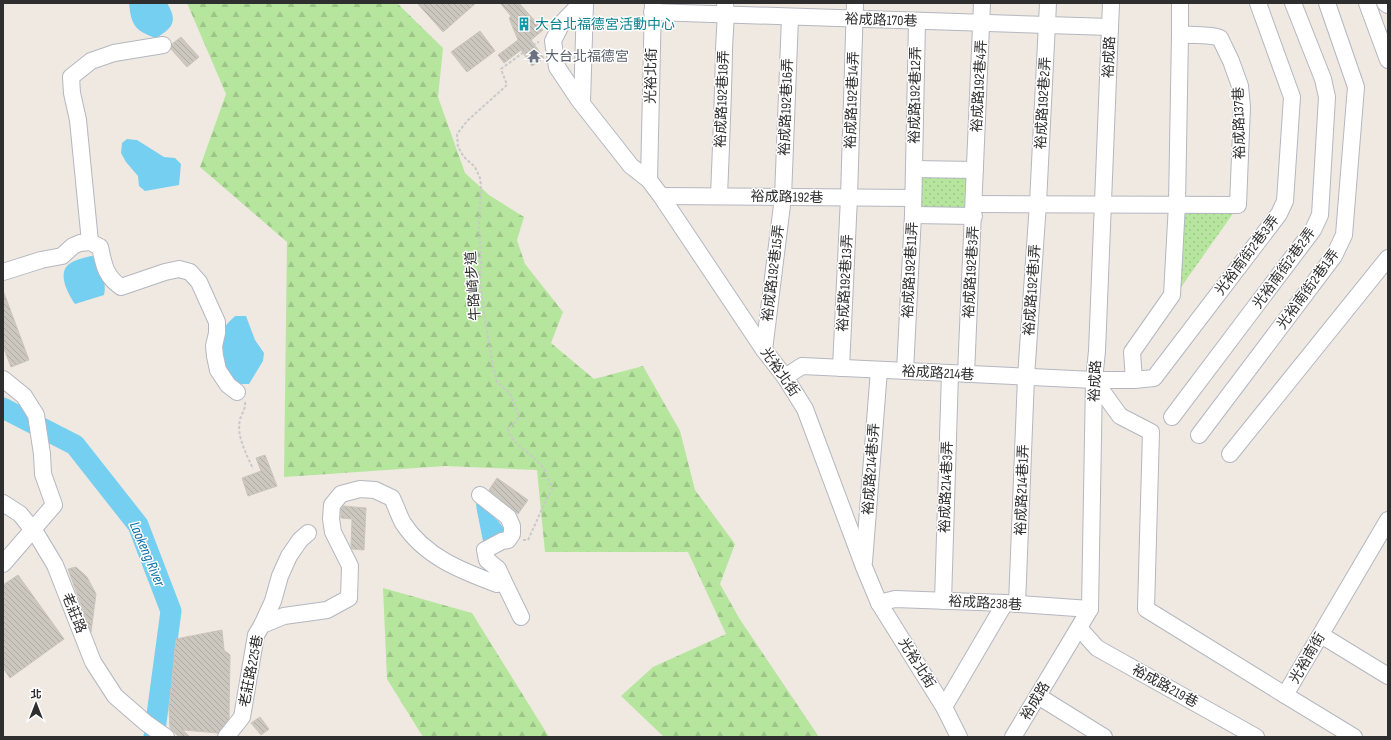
<svg xmlns="http://www.w3.org/2000/svg" width="1391" height="740" viewBox="0 0 1391 740" font-family="'Sofia Sans Condensed','Noto Sans TC',sans-serif">
	<style>
		.grass { fill: url(#grass-dots) }
		.forest { fill: url(#forest-firs) }
		.water { fill: #75cff0 }
		.lines { fill: none; stroke-linecap: round; stroke-linejoin: round }
		.river { stroke: #75cff0; stroke-width: 21 }
		.building { fill: url(#building-back-hatch); stroke: #cbc5ba }
		.minor-casing { stroke: #b4b7c1; stroke-width: 18 }
		.path { stroke: #c9c9c9; stroke-width: 2; stroke-dasharray: 3 2; stroke-linecap: butt }
		.minor { stroke: #fff; stroke-width: 16 }
		.labels { text-anchor: middle; dominant-baseline: central; stroke-width: 3; stroke-linejoin: round; paint-order: stroke }
		.street-label { font-size: 14px; fill: #2e2e2e; stroke: #fff }
		.culture-label { font-size: 14px; fill: #0d838f; stroke: #fff; text-anchor: start }
		.worship-label { font-size: 14px; fill: #5b616d; stroke: #fff; text-anchor: start }
		.water-label { font-size: 15px; font-style: italic; fill: #0d6fa3; stroke: #fff }
	</style>
	<defs>
		<pattern id="grass-dots" width="8" height="8" patternUnits="userSpaceOnUse"><rect width="8" height="8" fill="#b6e59e"/><path d="M2 2h.1M6 6h.1" fill="none" stroke="#9dc588" stroke-width="1.8" stroke-linecap="round"/></pattern>
		<pattern id="forest-firs" width="22" height="20" patternUnits="userSpaceOnUse"><rect width="22" height="20" fill="#b6e59e"/><path d="M5 1l3.5 6h-7zM16 11l3.5 6h-7z" fill="#9dc588"/></pattern>
		<pattern id="building-back-hatch" width="6" height="6" patternUnits="userSpaceOnUse"><rect width="6" height="6" fill="#cbc7bf"/><path d="M-1 5l2 2M0 0l6 6M5-1l2 2" fill="none" stroke="#afaba4"/></pattern>
	</defs>
	<rect width="100%" height="100%" fill="#efe9e1"/>
	<g class="grass">
		<path d="M921 176H967L966 213 919 212Z"/>
		<path d="M1182 212H1234L1177 293Z"/>
	</g>
	<g class="forest">
		<path d="M187 3H397L443 48 438 97 465 173 489 195 524 217 517 240 525 264 563 312 551 343 594 379 643 366 680 431 695 490 735 544 720 584 739 618 819 737H664L621 696 653 667 726 634 688 552H545L537 470 445 466 284 477 287 242 200 167 226 94Z"/>
		<path d="M383 588 472 613 549 737H423L387 679Z"/>
	</g>
	<g class="water">
		<path d="M129 3H167C178 21 173 28 156 38 135 31 131 25 129 3Z"/>
		<path d="M127 139 137 140 164 157 175 158 181 164 179 185 145 191 139 186 138 176 126 162 121 153 122 143Z"/>
		<path d="M91 256 98 257C101 269 107 283 104 295L75 304C69 295 58 276 67 266 72 260 84 258 91 256Z"/>
		<path d="M235 316H246L255 340 264 353 263 361 249 384H236L221 363 219 337 227 324Z"/>
		<path d="M476 504H479C487 511 505 524 505 534L492 540 483 541 477 511Z"/>
	</g>
	<g class="lines">
		<path class="river" d="M3 408 75 445 138 525 171 611 154 737"/>
	</g>
	<g class="building">
		<path d="M417 3H476L443 32Z"/>
		<path d="M500 3H519L543 30 531 40 544 58 532 66 521 50 504 63 498 55 518 40 509 18 511 16Z"/>
		<path d="M480 31 495 51 467 72 451 52Z"/>
		<path d="M181 37 199 57 187 67 171 49 172 44Z"/>
		<path d="M3 293H4L29 360 11 367 3 346Z"/>
		<path d="M265 455 277 486 248 496 242 478 261 471 256 458Z"/>
		<path d="M497 478 528 500 518 514 489 490Z"/>
		<path d="M343 506 366 508 364 550 352 549 351 546 352 519 341 518V509Z"/>
		<path d="M76 567 87 577 96 594 91 632 68 569Z"/>
		<path d="M18 575 64 639 10 678 3 668V585Z"/>
		<path d="M222 630 224 650 230 655 229 719 218 733 183 730 190 737H179L170 728 169 708 176 639Z"/>
		<path d="M260 717 269 729 261 735 251 723Z"/>
	</g>
	<g class="lines">
		<g class="minor-casing">
			<g id="minor">
				<path d="M581 3 562 23 553 41 557 67 579 100 631 166 649 180 661 196 764 350 785 377 805 409 864 567 879 603 944 707 959 737"/>
				<path d="M1367 3 1388 60"/>
				<path d="M1385 3 1388 5"/>
				<path d="M652 12 1110 27"/>
				<path d="M582 103 585 3"/>
				<path d="M914 169 975 170"/>
				<path d="M649 180 653 3"/>
				<path d="M661 196 913 198"/>
				<path d="M719 196C721 148 723 100 724 52 724 36 727 19 725 3"/>
				<path d="M974 204 1238 205 1242 107 1240 86 1231 61 1220 38C1208 34 1193 36 1180 34V3"/>
				<path d="M913 215 974 216"/>
				<path d="M90 242 78 120 72 93 71 77 91 61 114 53 163 45"/>
				<path d="M3 272 41 260 62 256 73 246 80 243 90 242 100 247C104 265 105 276 121 287L165 272 179 269 190 272 199 282 217 322V333L214 346 215 356 218 370 228 385 237 392"/>
				<path d="M764 350 783 197 790 17"/>
				<path d="M841 368 849 197 855 3"/>
				<path d="M905 371 913 215 917 21"/>
				<path d="M966 374 982 3"/>
				<path d="M785 377 802 366 1094 380H1134L1154 378 1279 214 1285 201 1292 97 1258 3"/>
				<path d="M3 379 24 396 36 415 42 454 43 474 54 505 3 564"/>
				<path d="M1094 380 1120 416 1151 432 1146 609 1285 695 1388 520"/>
				<path d="M1134 380 1132 352 1172 295 1177 204 1180 34"/>
				<path d="M1172 417 1313 230 1320 215 1327 97 1323 79 1293 3"/>
				<path d="M1199 435 1334 256 1344 235 1356 87 1327 3"/>
				<path d="M1230 454 1388 258"/>
				<path d="M3 503 20 514 37 535 55 565 93 662 115 696 146 723 166 737"/>
				<path d="M864 562 879 370"/>
				<path d="M503 580 521 617"/>
				<path d="M943 601 950 373"/>
				<path d="M879 603 895 599 1005 603 1090 609"/>
				<path d="M1017 604 1026 377 1038 203 1048 3"/>
				<path d="M262 625 273 601 280 576 289 556 300 540 308 533"/>
				<path d="M1079 628 1097 648 1256 737"/>
				<path d="M1321 635 1388 676"/>
				<path d="M1285 695 1354 737"/>
				<path d="M1038 696 1104 737"/>
				<path d="M944 707 1005 603"/>
				<path d="M226 737 242 717 256 635 262 625 284 616 327 610 349 598 350 566 333 532 331 519 332 505 341 494 360 489 375 490 392 498C396 506 399 516 403 523 425 557 462 571 497 584L503 580 498 569 487 560 485 550 502 541 508 540 512 534V526L508 517 480 495"/>
				<path d="M1013 737 1090 609 1094 380 1097 351 1111 3"/>
			</g>
		</g>
		<g class="path">
			<path d="M245 402C246 409 241 414 240 420 236 436 247 455 253 469"/>
			<path d="M523 540H528L542 509 552 489C550 483 547 475 544 469 535 455 512 445 508 430L518 418V413L510 394 497 382 493 367 484 314 480 280 481 261 479 225 481 186 480 178 475 167 464 157 458 147 457 134 467 121 507 85 501 69 536 43 539 42"/>
		</g>
		<use href="#minor" class="minor"/>
	</g>
	<defs>
		<g id="building-bare" transform="scale(1.08)"><path d="M-4-6H4V6H1V3H-1V6H-4ZM-2.5-4.3h1.7v1.8h-1.7ZM.8-4.3h1.7v1.8H.8ZM-2.5-1h1.7V.8h-1.7ZM.8-1h1.7V.8H.8Z" fill="#0f9aa8" stroke="#fff" stroke-width="2.5" paint-order="stroke"/></g>
		<g id="temple-bare" transform="scale(1.08)"><path d="M0-6L5-2H3V0L6.5 2.5H4V6H1.5V3h-3V6H-4V2.5H-6.5L-3 0V-2H-5Z" fill="#6b7280" stroke="#fff" stroke-width="2.5" paint-order="stroke"/></g>
	</defs>
	<g fill-rule="evenodd">
		<use href="#building-bare" x="524" y="24"/>
		<use href="#temple-bare" x="534" y="56"/>
	</g>
	<g class="labels">
		<g class="street-label">
			<text transform="translate(881 20) rotate(2)">裕成路170巷</text>
			<text transform="translate(1109 57) rotate(-87)">裕成路</text>
			<text transform="translate(651 76) rotate(-89)">光裕北街</text>
			<text transform="translate(979 86) rotate(-87)">裕成路192巷4弄</text>
			<text transform="translate(915 95) rotate(-89)">裕成路192巷12弄</text>
			<text transform="translate(722 99) rotate(-88)">裕成路192巷18弄</text>
			<text transform="translate(852 100) rotate(-88)">裕成路192巷14弄</text>
			<text transform="translate(1043 103) rotate(-87)">裕成路192巷2弄</text>
			<text transform="translate(786 107) rotate(-88)">裕成路192巷16弄</text>
			<text transform="translate(1239 123) rotate(-91)">裕成路137巷</text>
			<text transform="translate(787 197) rotate(1)">裕成路192巷</text>
			<text transform="translate(1247 255) rotate(-53)">光裕南街2巷3弄</text>
			<text transform="translate(1284 268) rotate(-54)">光裕南街2巷2弄</text>
			<text transform="translate(910 270) rotate(-87)">裕成路192巷11弄</text>
			<text transform="translate(971 272) rotate(-87)">裕成路192巷3弄</text>
			<text transform="translate(773 273) rotate(-83)">裕成路192巷15弄</text>
			<text transform="translate(845 283) rotate(-87)">裕成路192巷13弄</text>
			<text transform="translate(473 286) rotate(-94)">牛路崎步道</text>
			<text transform="translate(1308 289) rotate(-54)">光裕南街2巷1弄</text>
			<text transform="translate(1032 290) rotate(-86)">裕成路192巷1弄</text>
			<text transform="translate(780 372) rotate(55)">光裕北街</text>
			<text transform="translate(938 373) rotate(3)">裕成路214巷</text>
			<text transform="translate(1095 381) rotate(-87)">裕成路</text>
			<text transform="translate(871 469) rotate(-86)">裕成路214巷5弄</text>
			<text transform="translate(946 487) rotate(-88)">裕成路214巷3弄</text>
			<text transform="translate(1022 490) rotate(-88)">裕成路214巷1弄</text>
			<text transform="translate(985 603) rotate(3)">裕成路238巷</text>
			<text transform="translate(74 613) rotate(68)">老莊路</text>
			<text transform="translate(1307 658) rotate(-60)">光裕南街</text>
			<text transform="translate(917 663) rotate(58)">光裕北街</text>
			<text transform="translate(251 671) rotate(-79)">老莊路225巷</text>
			<text transform="translate(1165 686) rotate(29)">裕成路219巷</text>
			<text transform="translate(1035 701) rotate(-59)">裕成路</text>
		</g>
		<g class="culture-label">
			<text x="535" y="24">大台北福德宮活動中心</text>
		</g>
		<g class="worship-label">
			<text x="545" y="56">大台北福德宮</text>
		</g>
		<g class="water-label">
			<text transform="translate(147 554) rotate(67)">Laokeng River</text>
		</g>
	</g>
	<rect width="1391" height="740" fill="none" stroke="#2e2e2e" stroke-width="8"/>
	<g transform="translate(36 704)" stroke="#ffffff" stroke-width="3" paint-order="stroke">
	<path d="M0-3L7 15L0 10L-7 15Z" fill="#2e2e2e"/>
	<text y="-6" font-size="11" font-weight="bold" text-anchor="middle" fill="#2e2e2e">北</text>
	</g>
</svg>
